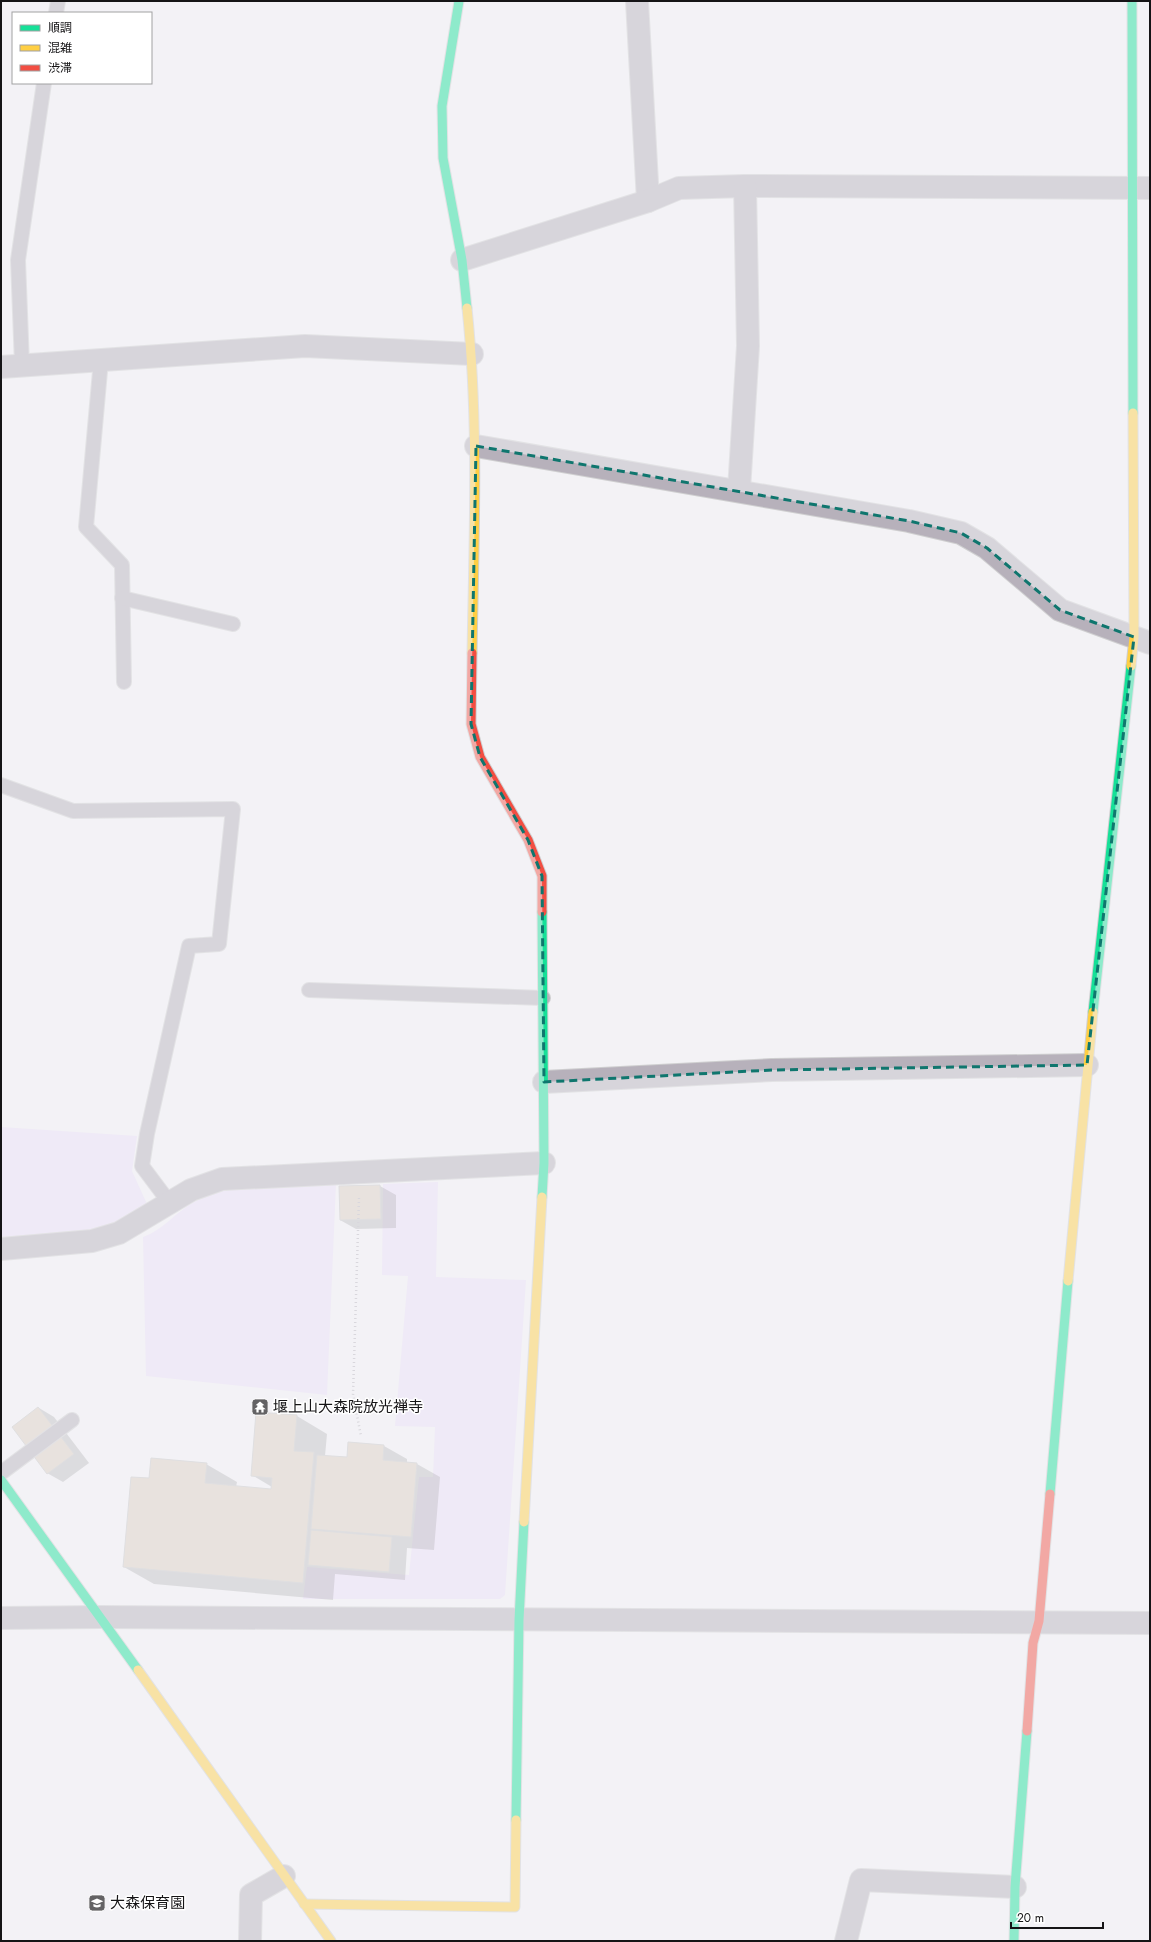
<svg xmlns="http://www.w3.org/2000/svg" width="1151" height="1942" viewBox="0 0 1151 1942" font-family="Jost,'Noto Sans JP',sans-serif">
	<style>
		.green { fill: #ece0f8 }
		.shadow { fill: #0003 }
		.building { fill: #dccfc1; stroke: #c8c7c7 }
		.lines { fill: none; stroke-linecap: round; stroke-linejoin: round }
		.lane-casing { stroke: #cfcfd0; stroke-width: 16 }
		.street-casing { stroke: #cfcfd0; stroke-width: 24 }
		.fast-casing { stroke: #cfcfd0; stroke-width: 11 }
		.slow-casing { stroke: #cfcfd0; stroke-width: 11 }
		.jam-casing { stroke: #cfcfd0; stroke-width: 11 }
		.path { stroke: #bab6be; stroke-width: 2.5; stroke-dasharray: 1 3; stroke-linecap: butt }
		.lane { stroke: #b7b1bb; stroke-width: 14 }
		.street { stroke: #b7b1bb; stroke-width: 22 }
		.fast { stroke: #16e098; stroke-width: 9 }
		.slow { stroke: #ffcf43; stroke-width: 9 }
		.jam { stroke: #f24e42; stroke-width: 9 }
		.marked { fill: none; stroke: #0f766e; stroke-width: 3; stroke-dasharray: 8 5; stroke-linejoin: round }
		.labels { text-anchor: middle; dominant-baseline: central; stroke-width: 3; stroke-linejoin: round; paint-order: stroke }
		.poi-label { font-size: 15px; fill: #151416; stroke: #fff; text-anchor: start }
	</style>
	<rect width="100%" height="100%" fill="#f3f2f5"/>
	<g class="green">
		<path d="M1 1127 137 1136 132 1171 147 1204 119 1221 90 1232 1 1237Z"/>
		<path d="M438 1182 436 1277 526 1280 505 1595 500 1599H303L307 1567 409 1575 419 1477H433L435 1427 395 1426 408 1276 382 1275 383 1184Z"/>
		<path d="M336 1184 327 1395 146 1376 143 1237C163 1230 176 1212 194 1202 236 1180 290 1186 336 1184Z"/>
	</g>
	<g class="shadow">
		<path d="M380 1186 396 1195V1228L356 1229 340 1220Z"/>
		<path d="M39 1408 54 1417 89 1463 63 1482 47 1473Z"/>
		<path d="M297 1416 327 1434 325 1456 347 1458 384 1446 407 1459V1463L417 1464 440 1477 434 1550 407 1548 405 1580 335 1574 333 1600 154 1584 124 1567 206 1464 237 1482 236 1487 272 1490V1487L252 1475Z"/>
	</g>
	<g class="building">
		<path d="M380 1185 381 1219 340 1220 339 1186Z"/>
		<path d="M38 1407 74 1454 47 1474 12 1427Z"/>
		<path d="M256 1412 297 1415 294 1451 314 1452 303 1583 123 1567 131 1477 149 1478 151 1458 207 1463 205 1483 271 1489 272 1478 251 1476Z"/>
		<path d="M348 1442 384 1445 383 1460 417 1463 411 1537 311 1529 317 1455 347 1457Z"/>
		<path d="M311 1530 392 1537 389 1572 308 1565Z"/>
	</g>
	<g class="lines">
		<g class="lane-casing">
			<g id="lane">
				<path d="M56 13 58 1"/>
				<path d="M101 360 86 527 122 565 124 682"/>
				<path d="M22 365 18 260 44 83"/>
				<path d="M122 598 233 624"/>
				<path d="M1 785 73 811 233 809 219 944 189 946 147 1134 142 1166 169 1202"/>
				<path d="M309 990 543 998"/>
				<path d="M1 1473 72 1420"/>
			</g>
		</g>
		<g class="street-casing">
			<g id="street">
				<path d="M637 1 648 201"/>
				<path d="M462 260 648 201 679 188 745 186 1150 188"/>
				<path d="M1 367 305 346 472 354"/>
				<path d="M476 446 909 521 961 533 987 548 1060 610 1150 643"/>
				<path d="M739 490 748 346 745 186"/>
				<path d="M544 1082 772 1070 1087 1065"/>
				<path d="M1 1249 92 1241 119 1233 191 1190 222 1179 544 1163"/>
				<path d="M1 1618 101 1617 1150 1623"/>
				<path d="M250 1941 251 1895 284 1876"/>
				<path d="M846 1941 861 1880 1015 1887"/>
			</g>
		</g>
		<g class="fast-casing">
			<g id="fast">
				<path d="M459 1 442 106 443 158 462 260 467 308"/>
				<path d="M1132 1 1133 413"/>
				<path d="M1093 1012 1131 666"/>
				<path d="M542 1197 544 1163 542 912"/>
				<path d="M1 1480 138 1670"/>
				<path d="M1050 1494 1068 1281"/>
				<path d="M516 1820 519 1620 524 1522"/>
				<path d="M1014 1941 1015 1887 1027 1731"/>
			</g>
		</g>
		<g class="slow-casing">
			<g id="slow">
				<path d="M467 308C479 423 474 538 472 653"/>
				<path d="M1131 666 1134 637 1133 413"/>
				<path d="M1068 1281 1093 1012"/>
				<path d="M524 1522 542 1197"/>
				<path d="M138 1670 331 1941"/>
				<path d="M304 1904 515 1907 516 1820"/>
			</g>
		</g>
		<g class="jam-casing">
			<g id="jam">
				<path d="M472 653 471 724 480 757 528 840 542 876V912"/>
				<path d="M1027 1731 1033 1643 1039 1621 1050 1494"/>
			</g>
		</g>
		<path class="path" d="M359 1198 353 1395 361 1436"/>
		<use href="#lane" class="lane"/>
		<use href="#street" class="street"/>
		<use href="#fast" class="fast"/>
		<use href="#slow" class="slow"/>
		<use href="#jam" class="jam"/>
	</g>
	<path d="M0 0H1151V1942H0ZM476 446 909 521 961 533 987 548 1060 610 1134 637 1087 1065 772 1070 544 1082 542 876 528 840 480 757 471 724Z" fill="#f3f2f5" fill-opacity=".55" fill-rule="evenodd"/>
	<path class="marked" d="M476 446 909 521 961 533 987 548 1060 610 1134 637 1087 1065 772 1070 544 1082 542 876 528 840 480 757 471 724Z"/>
	<defs>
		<g id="temple-square" transform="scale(0.9)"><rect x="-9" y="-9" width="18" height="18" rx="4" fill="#636264" stroke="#fff"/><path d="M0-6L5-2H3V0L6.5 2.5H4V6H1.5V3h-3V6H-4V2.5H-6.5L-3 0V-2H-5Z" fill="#fff"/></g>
		<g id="school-square" transform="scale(0.9)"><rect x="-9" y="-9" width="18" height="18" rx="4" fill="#636264" stroke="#fff"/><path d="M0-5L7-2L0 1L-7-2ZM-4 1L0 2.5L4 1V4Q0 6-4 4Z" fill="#fff"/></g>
	</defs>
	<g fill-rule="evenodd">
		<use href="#temple-square" x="260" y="1407"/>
		<use href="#school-square" x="97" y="1903"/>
	</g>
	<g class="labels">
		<g class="poi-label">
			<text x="273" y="1407">堰上山大森院放光禅寺</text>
			<text x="110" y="1903">大森保育園</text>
		</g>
	</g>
	<rect width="1151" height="1942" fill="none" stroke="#151416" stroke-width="4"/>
	<rect x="12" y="12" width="140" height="72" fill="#ffffff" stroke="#a1a1a2"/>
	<rect x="20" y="25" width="20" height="6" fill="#16e098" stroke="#a1a1a2"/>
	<text x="48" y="32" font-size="12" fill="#151416">順調</text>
	<rect x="20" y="45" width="20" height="6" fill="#ffcf43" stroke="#a1a1a2"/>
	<text x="48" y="52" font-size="12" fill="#151416">混雑</text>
	<rect x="20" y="65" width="20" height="6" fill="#f24e42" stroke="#a1a1a2"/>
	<text x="48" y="72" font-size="12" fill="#151416">渋滞</text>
	<path d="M1011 1922v6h92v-6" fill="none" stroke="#151416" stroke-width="2"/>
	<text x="1017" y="1922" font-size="12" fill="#151416" stroke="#ffffff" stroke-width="3" paint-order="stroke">20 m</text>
</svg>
